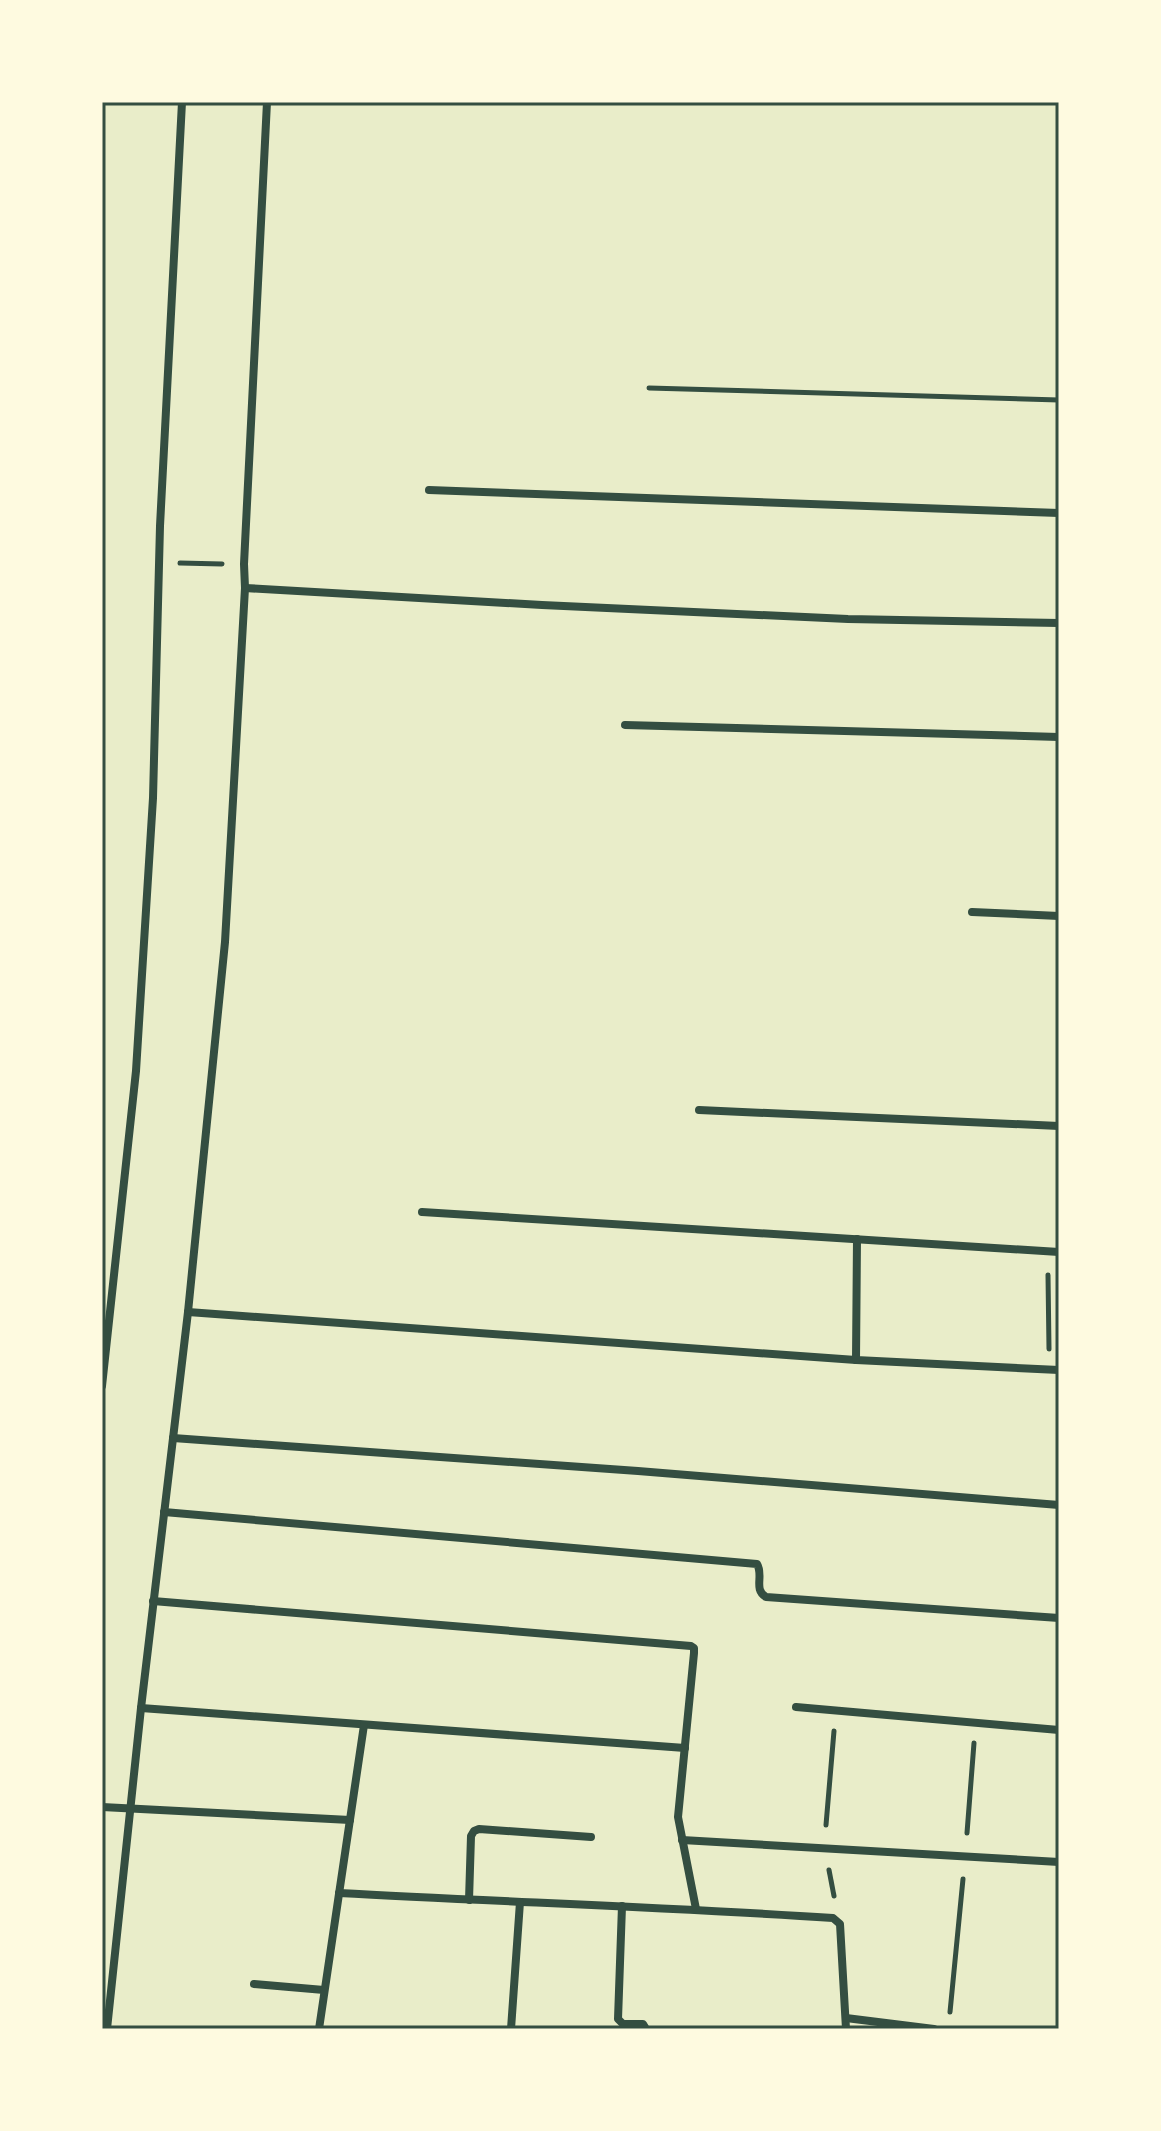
<svg xmlns="http://www.w3.org/2000/svg" width="1161" height="2131" viewBox="0 0 1161 2131" font-family="Signika,sans-serif">
	<style>
		.lines { fill: none; stroke-linecap: round; stroke-linejoin: round }
		.path { stroke: #344e41; stroke-width: 5 }
		.minor { stroke: #344e41; stroke-width: 8 }
		.neatline { fill: none; stroke: #344e41; stroke-width: 3 }
	</style>
	<rect width="100%" height="100%" fill="#e9edc9"/>
	<g class="lines">
		<g class="path">
			<path d="M649 388 1059 400"/>
			<path d="M180 563 222 564"/>
			<path d="M1048 1275 1049 1349"/>
			<path d="M826 1825 834 1731"/>
			<path d="M967 1833 974 1743"/>
			<path d="M829 1870 834 1896"/>
			<path d="M950 2012 963 1879"/>
		</g>
		<g class="minor">
			<path d="M429 490 1059 513"/>
			<path d="M245 588 542 605 848 619 1059 623"/>
			<path d="M625 725 1059 737"/>
			<path d="M972 912 1059 916"/>
			<path d="M699 1110 1059 1126"/>
			<path d="M422 1212 1059 1252"/>
			<path d="M188 1312 856 1360 1059 1370"/>
			<path d="M856 1360 857 1239"/>
			<path d="M102 1386 136 1071 153 798 160 526 182 102"/>
			<path d="M173 1438 638 1471 1059 1505"/>
			<path d="M164 1512 757 1564C764 1575 753 1590 766 1597L1059 1618"/>
			<path d="M153 1601 691 1646 694 1648V1653L678 1817 696 1909"/>
			<path d="M796 1707 1059 1730"/>
			<path d="M141 1708 685 1748"/>
			<path d="M102 1807 350 1820"/>
			<path d="M682 1840 1059 1862"/>
			<path d="M339 1893C504 1902 668 1907 833 1918L840 1924 846 2029"/>
			<path d="M469 1900 471 1836 474 1831 479 1829 591 1837"/>
			<path d="M622 1906 618 2019 623 2024H643L646 2029"/>
			<path d="M254 1984 324 1990"/>
			<path d="M846 2018 934 2029"/>
			<path d="M107 2029 141 1708 188 1312 225 942 245 588 244 564 267 102"/>
			<path d="M319 2029 364 1725"/>
			<path d="M511 2029 520 1902"/>
		</g>
	</g>
	<rect width="1161" height="2131" fill="none" stroke="#fefae0" stroke-width="208"/>
	<rect x="104" y="104" width="953" height="1923" class="neatline"/>
</svg>
